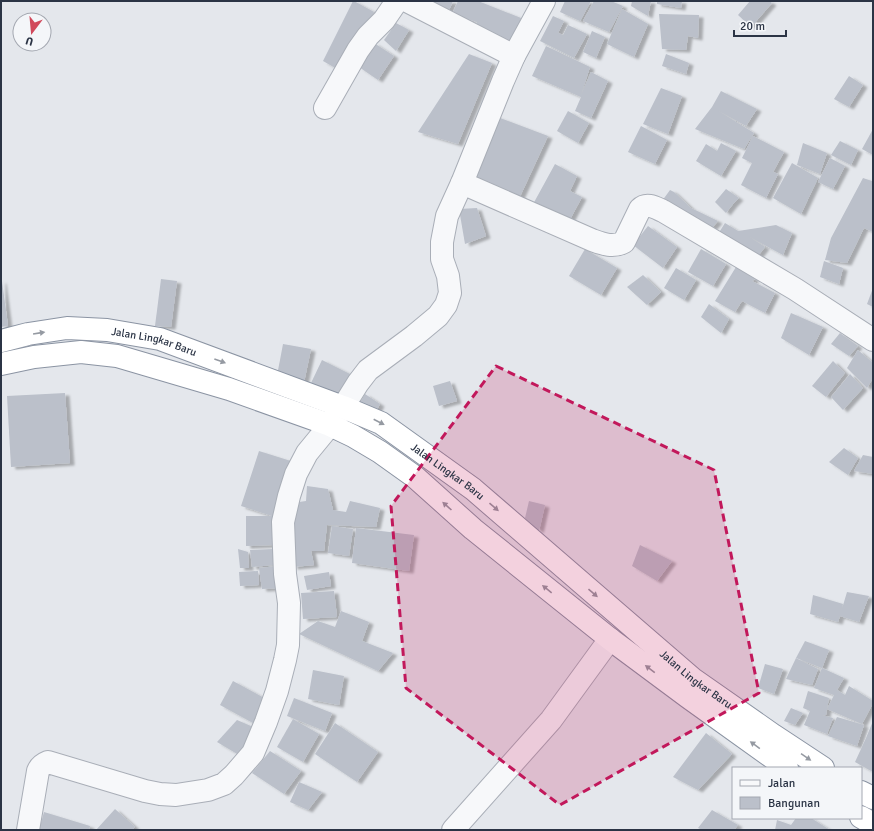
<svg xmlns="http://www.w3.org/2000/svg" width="874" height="831" viewBox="0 0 874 831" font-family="Signika,sans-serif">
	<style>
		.building { fill: #bbc0ca; filter: url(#shadow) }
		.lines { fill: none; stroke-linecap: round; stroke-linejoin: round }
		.minor-casing { stroke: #a9aeb7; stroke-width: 24 }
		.highway-casing { stroke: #8b94a3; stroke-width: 24 }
		.minor { stroke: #f7f8fa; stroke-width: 22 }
		.highway { stroke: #fff; stroke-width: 22 }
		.oneway { fill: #959aa2 }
		.marked { fill: #c2185b; fill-opacity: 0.2; stroke: #c2185b; stroke-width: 3; stroke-dasharray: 8 5; stroke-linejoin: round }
		.labels { text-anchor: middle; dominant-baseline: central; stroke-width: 3; stroke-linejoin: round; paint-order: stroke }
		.street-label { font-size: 11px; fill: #2b3445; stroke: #f4f6f9 }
	</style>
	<defs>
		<filter id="shadow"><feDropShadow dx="4.5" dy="2.5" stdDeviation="1" flood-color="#0004"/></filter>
	</defs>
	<rect width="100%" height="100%" fill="#e4e7ec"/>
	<g class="building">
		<path d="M353 1H354L374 12 339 70 323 61Z"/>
		<path d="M424 1H453L447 15Z"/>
		<path d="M458 1H478L521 18 511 43 474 31 477 22 452 14Z"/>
		<path d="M565 1H591L580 21 560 12Z"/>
		<path d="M594 1H611L623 6 609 32 583 21Z"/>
		<path d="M632 1H651L648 16 631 6Z"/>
		<path d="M657 1H682L681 8 657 4Z"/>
		<path d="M750 1H769L772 3 751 27 738 15Z"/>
		<path d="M622 9 648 24 634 57 607 44Z"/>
		<path d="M659 14 699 15 698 38 688 36 686 50 662 49Z"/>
		<path d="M553 16 564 21 558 33 563 35 568 25 587 34 574 58 540 41Z"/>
		<path d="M396 23 409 30 396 51 384 40Z"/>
		<path d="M592 31 605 37 596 58 583 52Z"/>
		<path d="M374 43 394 56 378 80 359 67Z"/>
		<path d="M546 46 590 67 581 95 591 72 608 81 591 118 575 111 581 97 532 76Z"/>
		<path d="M469 54 492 63 458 144 418 132Z"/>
		<path d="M666 54 689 63 686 74 662 66Z"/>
		<path d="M849 76 863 85 849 107 834 99Z"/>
		<path d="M661 88 682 96 668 134 643 124Z"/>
		<path d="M721 91 757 109 746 126 717 110 754 133 744 149 695 129 712 107Z"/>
		<path d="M568 111 589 123 578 143 557 131Z"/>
		<path d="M495 116 548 136 517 203 470 182Z"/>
		<path d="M641 126 667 140 655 164 628 152Z"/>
		<path d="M873 129V155L862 149Z"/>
		<path d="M753 136 784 152 773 172 778 174 766 198 741 185 752 163 742 158Z"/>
		<path d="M840 141 858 150 851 165 831 155Z"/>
		<path d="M721 143 736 151 721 176 696 161 706 144 717 151Z"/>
		<path d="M803 143 827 153 820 174 797 165Z"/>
		<path d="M830 158 845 166 833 189 818 182Z"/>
		<path d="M792 163 818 178 801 214 773 198Z"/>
		<path d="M555 164 577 176 570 191 582 197 567 225 532 206Z"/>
		<path d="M863 178 872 181 873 182V232L864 228 847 263 825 260 831 238Z"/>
		<path d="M726 189 739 198 733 204 726 213 715 202Z"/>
		<path d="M670 190 674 192 691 208 718 221 712 228 662 201Z"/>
		<path d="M477 208 486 236 465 244 459 209Z"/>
		<path d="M725 223 738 231 776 225 792 233 783 255 748 236 765 247 758 256 718 234Z"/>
		<path d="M648 226 677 247 663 268 633 245Z"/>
		<path d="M585 249 617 268 601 295 569 276Z"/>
		<path d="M701 249 726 264 713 286 688 272Z"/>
		<path d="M824 261 843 268 839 284 820 277Z"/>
		<path d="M736 267 755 279 752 281 775 293 765 313 742 301 735 312 715 301Z"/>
		<path d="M676 268 696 280 684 300 664 288Z"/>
		<path d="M643 275 661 292 647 305 627 287Z"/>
		<path d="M161 279 177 281 171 327 155 326Z"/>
		<path d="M1 281H2L8 326 1 327Z"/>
		<path d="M873 288V307L867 304Z"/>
		<path d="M709 304 729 319 721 333 701 317Z"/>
		<path d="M791 313 823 327 809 355 781 338Z"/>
		<path d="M840 333 858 346 849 356 831 344Z"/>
		<path d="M283 344 311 349 303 387 276 381Z"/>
		<path d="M858 350 873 363V378L867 388 847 368Z"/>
		<path d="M322 360 350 374 339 397 311 383Z"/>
		<path d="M833 361 845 373 826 397 812 386Z"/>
		<path d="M850 374 863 388 843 410 831 397Z"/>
		<path d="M450 381 457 401 439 406 433 386Z"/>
		<path d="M65 393 70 463 11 467 7 396Z"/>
		<path d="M365 394 380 404 374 415 356 409Z"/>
		<path d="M844 448 858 458 848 475 829 462Z"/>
		<path d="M259 451 294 462 276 517 273 516V545L246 546V516H272L241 506Z"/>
		<path d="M863 455 873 457V474L854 471Z"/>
		<path d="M307 486 328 489 333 510 346 512 350 501 380 508 376 527 327 525 324 551H311L314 565 293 567 292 503 306 501Z"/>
		<path d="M529 501 545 505 539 531 525 518Z"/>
		<path d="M332 526 353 529 349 556 328 553Z"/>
		<path d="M356 528 414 535 409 571 352 563Z"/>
		<path d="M640 545 672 561 657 581 632 566Z"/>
		<path d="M238 549 248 552 249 568H240Z"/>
		<path d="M273 549 274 565 252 567 250 550Z"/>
		<path d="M278 566 280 588 262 589 259 568Z"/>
		<path d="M258 571 259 585 240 586 239 572Z"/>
		<path d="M329 572 331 586 307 590 304 576Z"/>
		<path d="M334 591 337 617 303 619 301 593Z"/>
		<path d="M847 592 869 596 859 622 840 616 838 622 810 614 813 595 843 604 841 612Z"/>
		<path d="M341 611 369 622 362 641 393 653 378 671 299 634 318 621 335 627Z"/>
		<path d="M805 641 829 650 822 668 796 658Z"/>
		<path d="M796 658 818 669 812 685 786 679Z"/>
		<path d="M765 664 783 669 774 694 758 688Z"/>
		<path d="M822 668 844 678 837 690 845 695 849 686 873 701V703L862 724 827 709 826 715H822L833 718 827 734 804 725 810 711 803 708 808 691 829 698 827 709 834 695 814 688Z"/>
		<path d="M313 670 344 676 339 705 308 699Z"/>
		<path d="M233 681 266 699 253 723 220 705Z"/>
		<path d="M294 698 332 713 325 731 287 716Z"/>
		<path d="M791 708 803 713 795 725 784 721Z"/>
		<path d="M837 717 864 725 857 746 828 736Z"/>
		<path d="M293 719 319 734 303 762 277 747Z"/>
		<path d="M237 720 258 729 239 755 217 742Z"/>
		<path d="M873 721V772L855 762 866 738Z"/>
		<path d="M335 723 378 752 357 782 315 754Z"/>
		<path d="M706 733 732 754 698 790 673 777Z"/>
		<path d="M270 751 301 771 284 794 252 773Z"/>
		<path d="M299 782 322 792 308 810 290 802Z"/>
		<path d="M115 809 135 827 132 830H96Z"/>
		<path d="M712 810 738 825 734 830H702L698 828Z"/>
		<path d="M44 812 90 826 89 830H39Z"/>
		<path d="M796 818H811L830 830H775L777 820 791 825Z"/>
	</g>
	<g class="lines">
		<g class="minor-casing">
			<g id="minor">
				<path d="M407 1 514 56"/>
				<path d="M325 108 358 50 368 36 384 20 397 1"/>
				<path d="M462 183 592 240C603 244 613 248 624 242L640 209C647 202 656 208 663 211L795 289 873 340"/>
				<path d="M28 830 38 771C40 766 43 764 48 762L145 791 160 794 176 795 208 790 224 784 234 775 253 753 266 722 277 691 285 660 288 645 289 603 285 574 283 522 289 496 296 474 307 453 330 425 343 407 358 383 368 370 414 336 438 316 446 305 450 293 448 276 442 259V242L447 216 462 183 503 81 514 56 544 1"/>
				<path d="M453 830 551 720 610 639"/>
			</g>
		</g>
		<g class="highway-casing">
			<g id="highway">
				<path id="s1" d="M1 341 28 334 67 328 107 330 160 339 343 407 381 423 473 489 693 679 773 735 823 768"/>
				<path d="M1 364 34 357 81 352 117 356 229 389 330 425 353 436 380 452 415 477 473 529 610 639 688 697 787 768"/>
				<path d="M861 792 873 798"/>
				<path d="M861 817 873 824"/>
			</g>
		</g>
		<use href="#minor" class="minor"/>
		<use href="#highway" class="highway"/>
	</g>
	<defs><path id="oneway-solid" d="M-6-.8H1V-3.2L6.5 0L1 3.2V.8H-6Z"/></defs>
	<g class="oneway">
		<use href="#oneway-solid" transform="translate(39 333) rotate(-9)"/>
		<use href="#oneway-solid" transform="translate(220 361) rotate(20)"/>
		<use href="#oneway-solid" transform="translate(379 422) rotate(27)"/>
		<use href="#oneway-solid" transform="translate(447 506) rotate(-138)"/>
		<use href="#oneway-solid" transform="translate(494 507) rotate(41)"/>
		<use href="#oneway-solid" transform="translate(547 589) rotate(-141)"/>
		<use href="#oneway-solid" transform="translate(593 593) rotate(41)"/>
		<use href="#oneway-solid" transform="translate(650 669) rotate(-143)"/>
		<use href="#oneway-solid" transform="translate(755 745) rotate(-144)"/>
		<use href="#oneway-solid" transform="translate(806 757) rotate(34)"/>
	</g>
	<path class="marked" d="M496 366 714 470 759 693 560 805 406 688 391 506Z"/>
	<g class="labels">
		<g class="street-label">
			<text stroke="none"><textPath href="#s1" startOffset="156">Jalan Lingkar Baru</textPath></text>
			<text stroke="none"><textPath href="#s1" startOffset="480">Jalan Lingkar Baru</textPath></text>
			<text stroke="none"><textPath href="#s1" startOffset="804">Jalan Lingkar Baru</textPath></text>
		</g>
	</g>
	<rect width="874" height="831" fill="none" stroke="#2b3445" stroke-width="4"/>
	<rect x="732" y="767" width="130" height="52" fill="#f4f6f9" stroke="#a4a8b1"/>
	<rect x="740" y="780" width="20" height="6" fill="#f7f8fa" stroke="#a4a8b1"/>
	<text x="768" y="787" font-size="12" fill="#2b3445">Jalan</text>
	<rect x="740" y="797" width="20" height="12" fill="#bbc0ca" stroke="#a4a8b1"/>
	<text x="768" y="807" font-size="12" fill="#2b3445">Bangunan</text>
	<g transform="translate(32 32) rotate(196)"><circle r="19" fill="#f4f6f9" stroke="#a4a8b1"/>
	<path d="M0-3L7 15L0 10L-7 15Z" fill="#d1495b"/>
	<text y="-6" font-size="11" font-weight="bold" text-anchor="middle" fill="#2b3445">U</text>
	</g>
	<path d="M734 30v6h52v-6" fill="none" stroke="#2b3445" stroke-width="2"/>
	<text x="740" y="30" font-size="12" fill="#2b3445" stroke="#f4f6f9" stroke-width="3" paint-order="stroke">20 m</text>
</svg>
